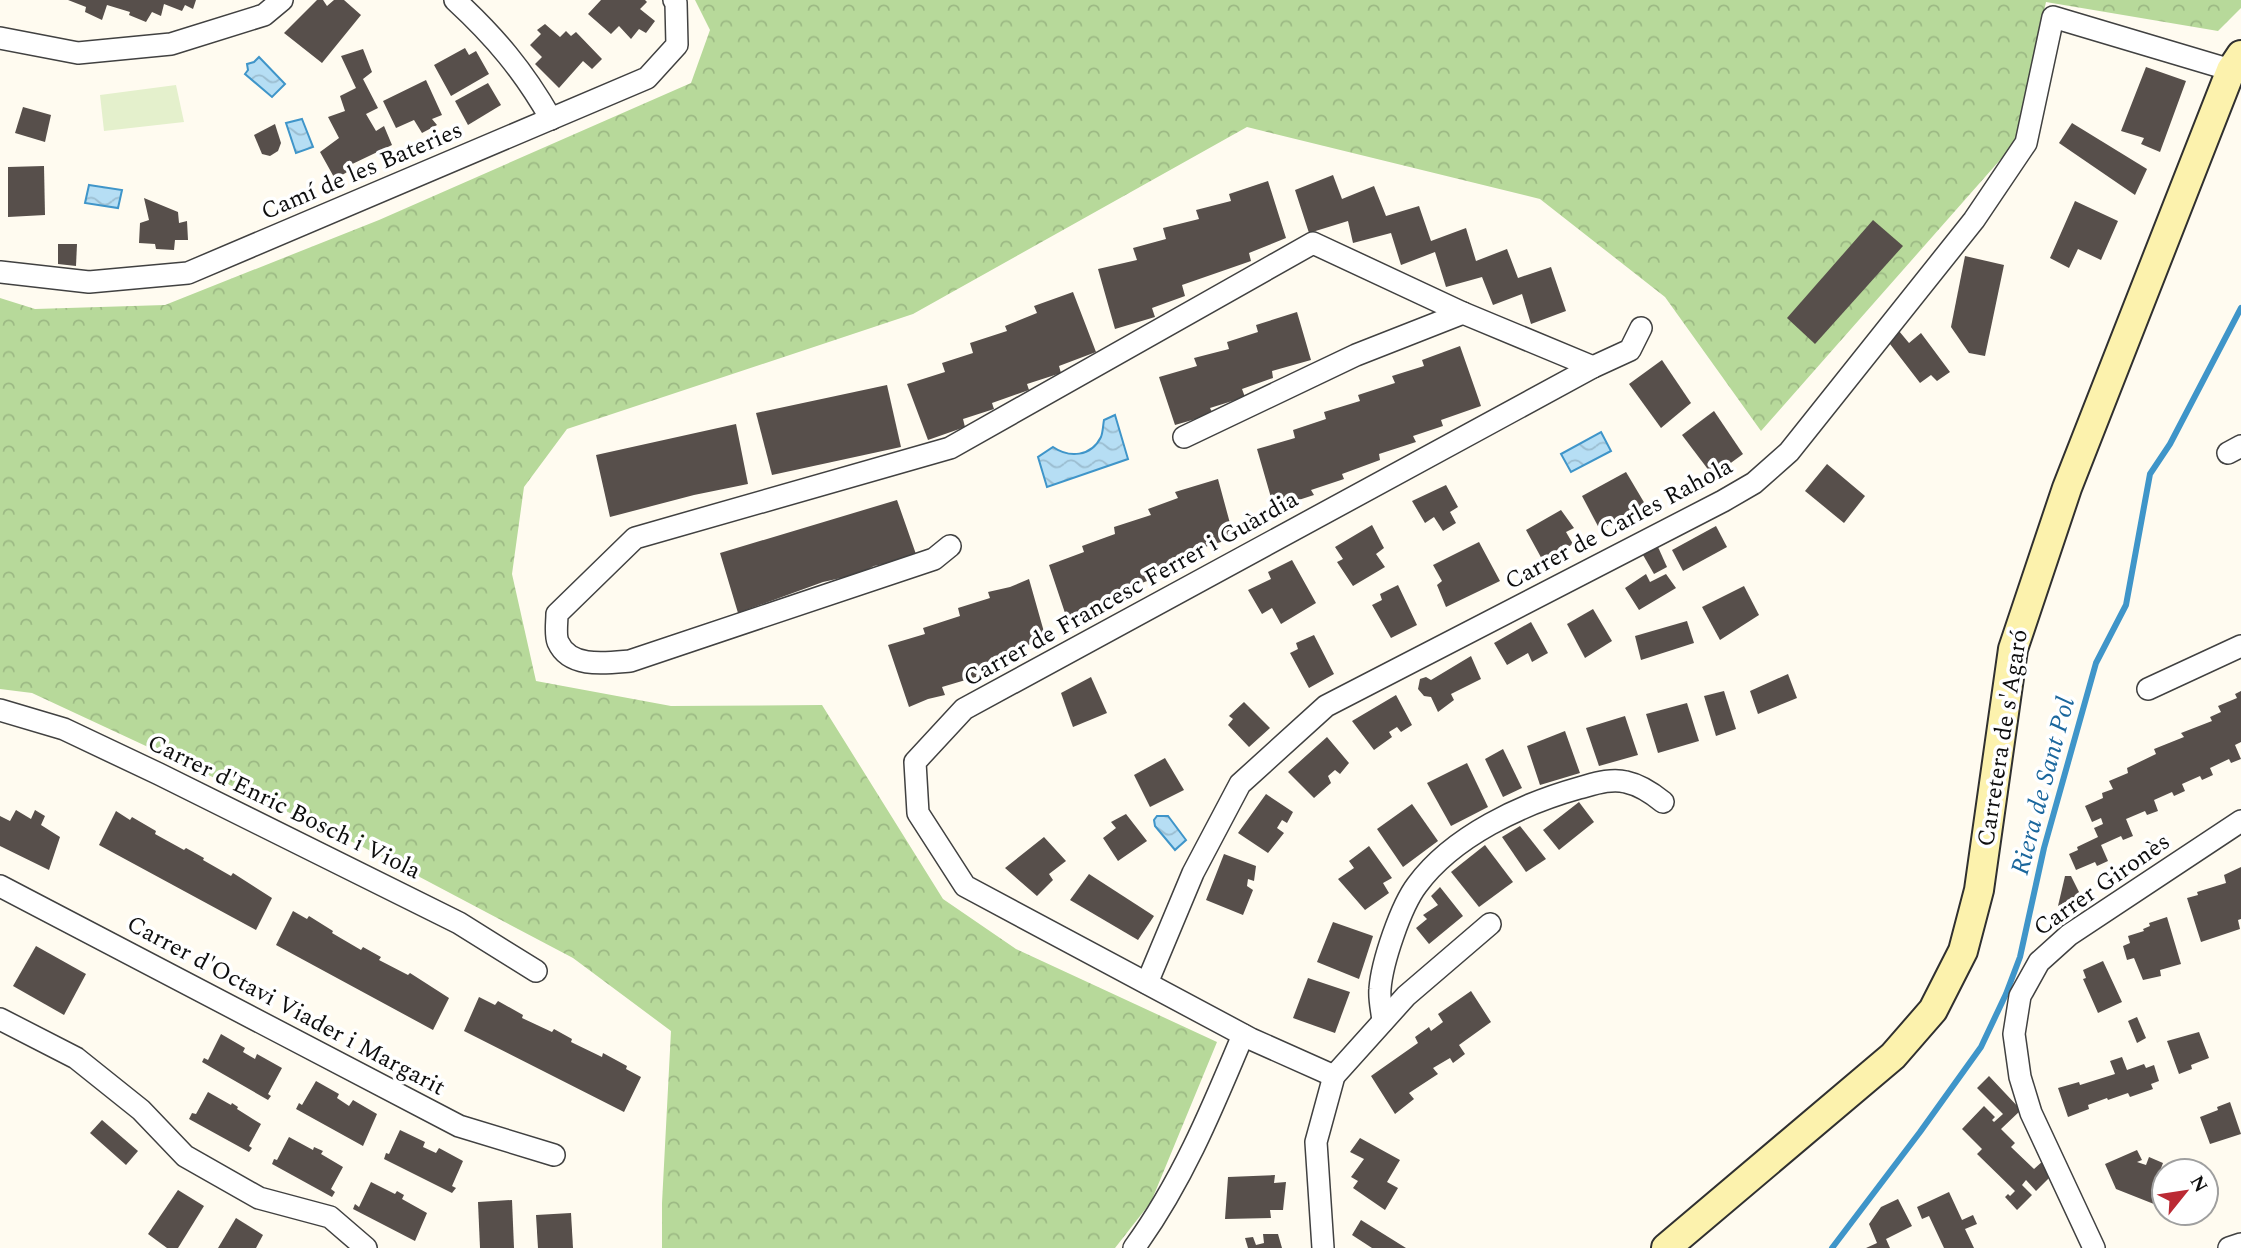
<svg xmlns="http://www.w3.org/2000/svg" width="2241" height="1248" viewBox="0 0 2241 1248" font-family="Spectral,serif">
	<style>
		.forest { fill: url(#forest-crowns) }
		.pitch { fill: #e4f0cc }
		.water { fill: url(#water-waves); stroke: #3f95c9; stroke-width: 2 }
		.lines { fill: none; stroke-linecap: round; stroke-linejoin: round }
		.stream { stroke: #3f95c9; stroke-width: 6 }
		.building { fill: #574f4b }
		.street-casing { stroke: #414141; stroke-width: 24 }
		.secondary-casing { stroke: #303030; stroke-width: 32 }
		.street { stroke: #fff; stroke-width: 21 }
		.secondary { stroke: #fcf2ad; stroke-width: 28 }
		.labels { text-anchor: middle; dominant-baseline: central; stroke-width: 7; stroke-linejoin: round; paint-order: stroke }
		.street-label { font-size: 24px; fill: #0e0e0e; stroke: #fff }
		.water-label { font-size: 26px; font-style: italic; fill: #1b679d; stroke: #fff }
	</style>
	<defs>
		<pattern id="forest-crowns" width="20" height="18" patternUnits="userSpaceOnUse" patternTransform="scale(1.75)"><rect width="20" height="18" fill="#b7d99a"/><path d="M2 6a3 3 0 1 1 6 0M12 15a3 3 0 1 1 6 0" fill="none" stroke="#9cb984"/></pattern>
		<pattern id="water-waves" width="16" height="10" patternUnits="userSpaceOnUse" patternTransform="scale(1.75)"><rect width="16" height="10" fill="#b6def4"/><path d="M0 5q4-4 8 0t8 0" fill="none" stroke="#9bbdd0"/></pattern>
	</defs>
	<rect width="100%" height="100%" fill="#fffbf0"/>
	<path class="forest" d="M695 0H2241V8L2218 31 2046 2 2015 143 1761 431 1665 297 1540 199 1247 127 913 314 567 429 524 487 512 574 536 681 671 706 822 705 943 899 1016 949 1217 1042 1151 1202 1115 1248H662V1203L671 1031 573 958 363 847 32 693 0 689V298L35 309 165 305 379 220 691 83 710 30Z"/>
	<path class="pitch" d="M176 85 184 122 104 131 100 95Z"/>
	<g class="water">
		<path d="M259 57 285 84 272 97 245 74 248 70 247 64 254 62Z"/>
		<path d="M302 119 313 147 296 153 286 123Z"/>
		<path d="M89 185 122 190 118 208 85 203Z"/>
		<path d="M1115 415 1128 459 1047 487 1038 457 1053 447C1069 458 1091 457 1101 437 1103 432 1103 425 1104 420Z"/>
		<path d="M1601 432 1611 451 1571 472 1561 454Z"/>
		<path d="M1157 816H1168L1186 840 1175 850 1155 826 1154 820Z"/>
	</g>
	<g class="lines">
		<path class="stream" d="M1832 1248 1920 1132 1981 1047 2006 994 2020 957 2044 848 2096 663 2126 605 2150 474 2170 444 2241 308"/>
	</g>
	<g class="building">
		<path d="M68 0H196L193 9 185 5 182 11 164 4 161 16 152 12 146 22 129 15 130 12 107 5 102 20 85 12 86 7Z"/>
		<path d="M317 0H323L327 6 334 0H344L361 15 322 63 284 33Z"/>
		<path d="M601 0H645L647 2 640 9 655 21 646 33 639 29 631 39 619 26 611 34 588 14Z"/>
		<path d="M545 24 560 37 566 31 571 36 576 32 602 59 592 69 583 61 559 88 535 64 542 57 530 45 541 34 537 30Z"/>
		<path d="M465 48 469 55 476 51 489 74 451 96 434 65Z"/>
		<path d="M363 49 372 72 363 79 378 108 366 114 376 131 384 126 392 145 346 167 349 171 335 179 320 152 339 138 328 117 345 111 340 96 356 88 341 56Z"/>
		<path d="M2146 67 2186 81 2160 152 2141 144 2144 138 2121 131Z"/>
		<path d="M426 80 442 115 432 119 437 125 422 133 414 120 396 128 383 101Z"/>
		<path d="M488 83 501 105 468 125 455 101Z"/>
		<path d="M23 107 51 115 45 142 15 133Z"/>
		<path d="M2072 123 2147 169 2135 195 2059 143Z"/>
		<path d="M275 124 281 143 278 151 270 156 262 154 254 135Z"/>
		<path d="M44 166 45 215 8 217V167Z"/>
		<path d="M1333 175 1342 199 1374 186 1386 216 1419 206 1431 241 1466 228 1476 261 1507 249 1518 278 1551 267 1566 311 1531 324 1522 294 1493 305 1482 277 1446 287 1435 252 1401 265 1391 233 1353 243 1348 221 1309 233 1295 190Z"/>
		<path d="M1268 181 1286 238 1249 253 1251 261 1182 285 1185 296 1152 308 1155 317 1115 329 1098 269 1137 260 1133 248 1166 239 1163 228 1199 219 1196 210 1231 201 1229 194Z"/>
		<path d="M144 198 178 212 179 223 187 221 188 240H175L174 250 156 249 155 244 139 243 140 223 149 220Z"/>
		<path d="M2075 201 2118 221 2101 260 2078 249 2069 268 2050 258Z"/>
		<path d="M1873 220 1903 246 1815 344 1787 318Z"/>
		<path d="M58 244H77L76 266 58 264Z"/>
		<path d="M1965 256 2004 265 1985 356 1969 353 1951 327Z"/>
		<path d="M1073 292 1096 352 1059 366 1061 373 1027 384 1029 390 992 403 994 409 963 419 965 427 928 440 907 384 945 372 942 363 973 353 970 343 1007 331 1005 326 1037 313 1034 306Z"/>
		<path d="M1297 312 1311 360 1272 371 1273 378 1242 389 1245 397 1210 408 1213 414 1175 425 1159 377 1197 366 1194 358 1229 349 1227 342 1258 332 1256 325Z"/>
		<path d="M1899 331 1909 343 1921 333 1950 372 1937 381 1931 375 1920 383 1890 344Z"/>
		<path d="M1460 346 1481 406 1441 420 1443 426 1413 436 1416 442 1379 454 1380 460 1342 474 1344 479 1311 490 1314 495 1274 508 1257 449 1295 438 1293 430 1326 419 1324 412 1360 401 1358 395 1395 383 1392 376 1424 366 1422 360Z"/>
		<path d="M1662 360 1691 403 1661 428 1629 384Z"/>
		<path d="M887 385 901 447 772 475 756 413Z"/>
		<path d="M1714 411 1743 454 1713 476 1682 435Z"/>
		<path d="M736 424 748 484 694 495 610 517 596 455Z"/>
		<path d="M1827 464 1865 496 1844 523 1805 491Z"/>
		<path d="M1626 472 1645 504 1600 530 1582 496Z"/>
		<path d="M1218 479 1234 538 1195 550 1199 556 1169 567 1170 573 1133 586 1135 592 1101 603 1103 609 1068 622 1049 565 1084 552 1082 546 1115 534 1114 527 1151 515 1148 509 1178 498 1175 492Z"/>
		<path d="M1446 485 1458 507 1450 512 1456 523 1443 531 1434 517 1425 523 1412 501Z"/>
		<path d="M897 500 917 557 874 566 859 574 823 582 738 613 720 553Z"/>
		<path d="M1561 510 1574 528 1566 532 1573 544 1543 561 1526 530Z"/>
		<path d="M1372 525 1384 548 1376 554 1385 567 1353 586 1337 562 1343 559 1335 547Z"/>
		<path d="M1716 526 1727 547 1683 571 1672 550Z"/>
		<path d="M1479 542 1500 581 1446 607 1437 585 1442 581 1433 565Z"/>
		<path d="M1658 547 1667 567 1654 574 1643 555Z"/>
		<path d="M1292 560 1316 603 1281 624 1272 608 1262 614 1248 590 1271 579 1268 572Z"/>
		<path d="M1646 574 1650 582 1666 574 1676 588 1639 610 1625 588Z"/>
		<path d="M1029 579 1046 639 1007 652 1010 658 976 669 979 676 942 687 945 695 928 699 909 707 888 645 925 634 923 628 960 616 958 608 990 598 988 592 1010 587Z"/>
		<path d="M1398 585 1417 625 1391 638 1372 605 1382 600 1380 594Z"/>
		<path d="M1744 586 1759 615 1720 640 1702 607Z"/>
		<path d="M1593 609 1612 641 1585 658 1567 624Z"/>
		<path d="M1687 621 1694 643 1641 660 1635 636Z"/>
		<path d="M1531 622 1548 653 1532 662 1528 653 1507 665 1494 643Z"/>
		<path d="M1314 635 1334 674 1309 688 1290 653 1298 649 1296 643Z"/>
		<path d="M1471 656 1481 679 1451 694 1454 700 1438 712 1431 697 1424 696 1418 689 1420 679 1426 677 1431 680Z"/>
		<path d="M1788 674 1797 698 1758 714 1750 691Z"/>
		<path d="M1091 677 1107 713 1073 727 1061 693Z"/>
		<path d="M1724 691 1736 729 1716 736 1704 696Z"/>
		<path d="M2241 691V742L2235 745 2241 759 2231 763 2229 759 2210 768 2213 775 2202 780 2200 776 2182 784 2185 791 2174 796 2172 792 2154 800 2158 811 2147 815 2145 811 2126 819 2133 836 2123 840 2121 836 2101 845 2108 861 2097 866 2095 862 2076 870 2069 854 2078 850 2077 847 2098 837 2094 828 2103 824 2101 818 2092 822 2085 806 2103 798 2102 793 2113 789 2109 781 2128 773 2127 768 2156 754 2154 749 2184 737 2181 733 2212 721 2210 717 2221 712 2218 706 2237 698 2235 694Z"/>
		<path d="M1396 695 1412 725 1401 732 1397 727 1389 732 1392 737 1374 750 1352 721Z"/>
		<path d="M1244 702 1270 728 1249 747 1228 725 1233 719 1229 716Z"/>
		<path d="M1687 703 1699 741 1658 753 1646 714Z"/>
		<path d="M1625 716 1638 755 1599 766 1586 728Z"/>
		<path d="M1565 731 1580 773 1540 785 1527 746Z"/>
		<path d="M1327 737 1349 763 1340 774 1335 770 1328 776 1331 783 1314 798 1288 772Z"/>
		<path d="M1503 749 1522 788 1503 797 1485 759Z"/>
		<path d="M1165 758 1184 790 1150 807 1134 775Z"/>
		<path d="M1467 763 1488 807 1451 826 1427 783Z"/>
		<path d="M1266 794 1293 812 1287 823 1282 820 1277 828 1284 833 1268 853 1238 833Z"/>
		<path d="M1579 802 1594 822 1559 850 1543 830Z"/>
		<path d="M1412 804 1438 841 1403 867 1377 829Z"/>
		<path d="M16 810 31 819 35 810 45 816 41 825 60 837 49 870 0 846V816L10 821Z"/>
		<path d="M116 811 130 820 132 817 156 831 155 834 184 850 186 848 204 858 203 860 231 876 233 873 272 898 256 930 99 845Z"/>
		<path d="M1126 814 1147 841 1118 861 1103 838 1116 828 1111 822Z"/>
		<path d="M1520 826 1546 859 1526 872 1502 837Z"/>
		<path d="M1044 837 1066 861 1049 874 1053 880 1037 896 1005 868Z"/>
		<path d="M1485 845 1513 882 1479 907 1451 872Z"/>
		<path d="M1369 846 1392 878 1383 883 1389 893 1365 910 1338 879 1354 868 1349 861Z"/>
		<path d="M1224 854 1256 866 1254 881 1248 879 1247 886 1253 890 1243 915 1206 900Z"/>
		<path d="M2241 867V919L2238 920 2240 929 2201 942 2187 898 2198 895 2197 892 2226 883 2224 875Z"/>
		<path d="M1089 874 1154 916 1138 940 1070 900Z"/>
		<path d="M2065 876H2071L2080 894 2058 906Z"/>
		<path d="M1440 887 1463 916 1429 944 1416 928 1427 919 1423 915 1438 905 1431 896Z"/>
		<path d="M293 911 307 919 309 916 333 931 332 933 361 950 363 947 381 957 379 960 408 975 410 973 449 998 433 1030 276 945Z"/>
		<path d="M2167 917 2181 964 2160 970 2161 976 2143 980 2134 958 2127 960 2123 946 2130 943 2128 936 2144 931 2143 929 2150 926 2149 923Z"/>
		<path d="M1333 922 1373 936 1359 979 1317 962Z"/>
		<path d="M36 946 86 974 64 1015 13 986Z"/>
		<path d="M2103 961 2122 1002 2098 1013 2083 979 2086 978 2083 970Z"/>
		<path d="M1308 978 1350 992 1335 1033 1293 1018Z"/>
		<path d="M1471 991 1491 1022 1459 1045 1465 1054 1453 1063 1450 1058 1433 1068 1438 1074 1409 1093 1414 1099 1395 1114 1371 1076 1418 1043 1415 1037 1429 1027 1431 1031 1443 1022 1438 1014Z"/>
		<path d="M479 997 495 1005 498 1001 523 1015 522 1018 552 1032 554 1029 572 1039 571 1042 602 1057 603 1053 627 1066 626 1069 641 1077 624 1112 464 1031Z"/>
		<path d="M2137 1017 2146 1038 2137 1043 2128 1021Z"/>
		<path d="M2199 1032 2209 1058 2191 1065 2192 1069 2179 1074 2167 1041Z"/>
		<path d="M221 1034 245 1048 243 1052 255 1059 257 1054 282 1068 268 1094 271 1096 268 1100 202 1062 204 1058 208 1060Z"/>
		<path d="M2122 1057 2127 1070 2144 1064 2146 1068 2154 1065 2159 1081 2151 1084 2153 1089 2130 1097 2128 1093 2108 1100 2107 1098 2088 1105 2089 1109 2068 1117 2058 1088 2079 1082 2080 1085 2115 1074 2110 1061Z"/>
		<path d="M1989 1076 2021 1110 2001 1129 2015 1143 2011 1147 2034 1169 2044 1160 2051 1176 2036 1191 2026 1180 2022 1185 2032 1195 2017 1210 2005 1197 2008 1194 2010 1196 2015 1191 1977 1154 1982 1149 1962 1129 1984 1106 1995 1117 1992 1120 1994 1122 2003 1114 1977 1088Z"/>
		<path d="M316 1081 339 1094 337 1098 349 1106 353 1100 377 1114 363 1146 296 1109 299 1103 302 1105Z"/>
		<path d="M208 1092 231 1105 232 1103 238 1107 237 1109 261 1124 249 1146 252 1148 249 1152 189 1119 192 1113 196 1114Z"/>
		<path d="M2230 1102 2241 1134 2210 1144 2200 1117 2218 1110 2217 1107Z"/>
		<path d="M102 1120 138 1151 126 1165 90 1133Z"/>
		<path d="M400 1130 425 1142 423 1147 436 1153 439 1148 463 1161 452 1186 456 1188 452 1193 384 1159 386 1153 389 1154Z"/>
		<path d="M289 1137 313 1150 314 1147 323 1151 321 1154 343 1167 331 1189 335 1192 332 1197 272 1164 274 1159 277 1160Z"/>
		<path d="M1360 1138 1400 1160 1387 1182 1398 1188 1385 1210 1353 1188 1358 1181 1351 1177 1364 1159 1350 1152Z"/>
		<path d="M2137 1150 2142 1160 2137 1162 2146 1165 2149 1157 2163 1163 2160 1171 2164 1173V1208L2116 1189 2105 1164Z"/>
		<path d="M1275 1175 1274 1183 1286 1182 1283 1210H1270L1271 1218 1225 1219 1228 1177Z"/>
		<path d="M371 1182 395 1194 397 1191 404 1195 402 1199 427 1213 415 1241 353 1209 355 1204 359 1207Z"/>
		<path d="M178 1190 204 1206 178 1248H167L148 1234Z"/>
		<path d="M1949 1192 1962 1220 1973 1215 1977 1224 1965 1229 1974 1248H1944L1929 1216 1922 1219 1917 1207Z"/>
		<path d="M1898 1199 1912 1226 1886 1239 1890 1248H1866L1877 1243 1869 1224 1881 1207Z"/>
		<path d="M512 1200 514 1248H480L478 1202Z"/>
		<path d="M571 1213 573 1248H538L536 1215Z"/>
		<path d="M236 1218 263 1235 256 1248H218Z"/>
		<path d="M1361 1220 1406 1248H1372L1352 1235Z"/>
		<path d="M1263 1234H1278L1282 1248H1248L1245 1238 1253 1237 1256 1245 1264 1243Z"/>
	</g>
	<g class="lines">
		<g class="street-casing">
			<g id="street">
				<path d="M455 0C495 37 523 70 551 119"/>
				<path d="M0 38 78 53 171 44 264 15 282 0"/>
				<path d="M0 272 89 282 188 273 647 78 677 45 676 3 674 0"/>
				<path d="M1184 437 1356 355 1463 313"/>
				<path d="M2228 453 2241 446"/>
				<path d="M950 546 934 559 630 661C607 663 570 669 558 642 555 635 557 622 557 614L635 538 950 448 1313 243 1463 313 1593 367"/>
				<path d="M2148 689 2241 646"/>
				<path d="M0 710 64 729 159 774 459 923 536 971"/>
				<path d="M0 886 459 1126 554 1155"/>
				<path d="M1147 983 1193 873 1240 784 1326 706 1723 501 1754 483 1789 452 1974 220 2026 143 2053 17 2231 70"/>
				<path d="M0 1019 76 1058 141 1110 185 1156 259 1198 330 1217 366 1248"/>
				<path d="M1383 1021C1382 1011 1379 999 1380 989 1382 962 1401 906 1417 885 1453 836 1522 804 1579 788 1594 784 1611 778 1626 782 1640 785 1652 793 1663 802"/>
				<path d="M1334 1076 1251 1039 965 886 918 813 915 762 964 709 1593 367 1630 350 1641 328"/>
				<path d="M1134 1248C1182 1182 1212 1109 1243 1035"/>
				<path d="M1323 1248 1316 1142 1334 1076 1406 996 1490 924"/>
				<path d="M2094 1248 2031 1113 2020 1077 2014 1034 2020 996 2039 962 2069 935 2241 821"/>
				<path d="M2229 1248 2241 1244"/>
			</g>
		</g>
		<g class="secondary-casing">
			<path id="secondary" d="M1666 1248 1893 1056 1933 1010 1963 951 1979 890 2013 649 2067 488 2231 70 2241 55"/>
		</g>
		<use href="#street" class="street"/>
		<use href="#secondary" class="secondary"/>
	</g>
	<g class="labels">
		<g class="street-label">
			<text transform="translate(362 171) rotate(-23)">Camí de les Bateries</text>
			<text transform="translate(1619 524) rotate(-28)">Carrer de Carles Rahola</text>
			<text transform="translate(1131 589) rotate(-29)">Carrer de Francesc Ferrer i Guàrdia</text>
			<text transform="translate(2003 738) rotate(-81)">Carretera de s'Agaró</text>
			<text transform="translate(284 807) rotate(26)">Carrer d'Enric Bosch i Viola</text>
			<text transform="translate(2102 885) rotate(-35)">Carrer Gironès</text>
			<text transform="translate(286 1006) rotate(28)">Carrer d'Octavi Viader i Margarit</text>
		</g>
		<g class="water-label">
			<text transform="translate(2043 786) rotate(-75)">Riera de Sant Pol</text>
		</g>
	</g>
	<g transform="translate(2185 1192) rotate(60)"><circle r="33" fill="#ffffff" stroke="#9f9f9f" stroke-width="2"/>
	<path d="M0-5L12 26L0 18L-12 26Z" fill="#bb2a34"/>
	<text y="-10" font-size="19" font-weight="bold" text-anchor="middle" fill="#0e0e0e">N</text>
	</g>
</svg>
